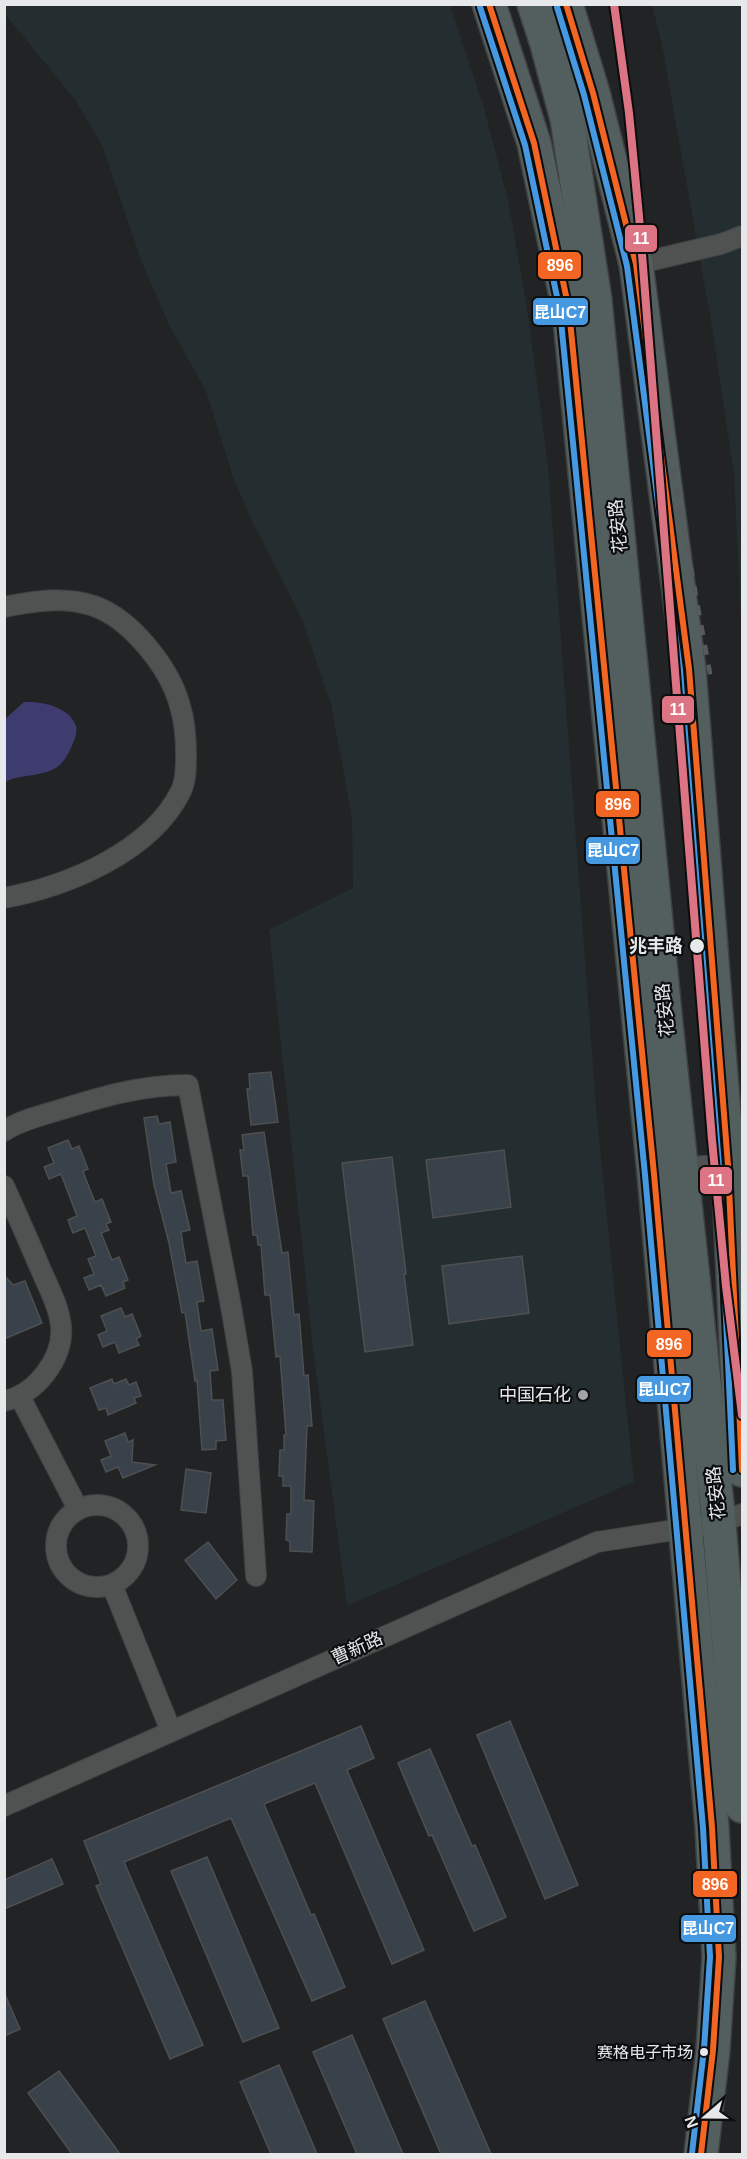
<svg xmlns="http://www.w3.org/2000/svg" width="747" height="2159" viewBox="0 0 747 2159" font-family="Arial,'Noto Sans SC',sans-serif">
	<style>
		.built { fill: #242d30 }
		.water { fill: #3e3b6f }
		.building { fill: #39424b; stroke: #4e4f50; stroke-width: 1.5 }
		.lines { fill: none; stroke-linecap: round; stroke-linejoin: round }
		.street-casing { stroke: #3f4041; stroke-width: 22 }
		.highway-casing { stroke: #3f4041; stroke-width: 36 }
		.street { stroke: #505252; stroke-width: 20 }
		.highway { stroke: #525f5e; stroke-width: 33 }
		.rail { stroke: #58595a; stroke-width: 4.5; stroke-dasharray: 10 10; stroke-linecap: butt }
		.bus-1-casing { stroke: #0b0d0e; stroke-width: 10 }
		.bus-2-casing { stroke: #0b0d0e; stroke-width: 10 }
		.bus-1 { stroke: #f26522; stroke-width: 6 }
		.bus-2 { stroke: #4699e1; stroke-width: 6 }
		.metro-1-casing { stroke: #0b0d0e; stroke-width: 12 }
		.metro-1 { stroke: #dd7483; stroke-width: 8 }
		.stop-dot { fill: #e6e8e9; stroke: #0b0d0e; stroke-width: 2 }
		.poi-dot { fill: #a1a3a4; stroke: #0b0d0e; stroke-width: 2 }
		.labels { text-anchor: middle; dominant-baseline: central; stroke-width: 4.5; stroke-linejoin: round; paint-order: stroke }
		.bus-label { font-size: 16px; fill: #e6e8e9; stroke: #0b0d0e; text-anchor: end }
		.street-label { font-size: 18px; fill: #e6e8e9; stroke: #0b0d0e }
		.stop-label { font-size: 18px; font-weight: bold; fill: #e6e8e9; stroke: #0b0d0e; text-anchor: end }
		.poi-label { font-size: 18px; fill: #e6e8e9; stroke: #0b0d0e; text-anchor: end }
		.line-badge { stroke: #0b0d0e; stroke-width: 2 }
		.badge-label { font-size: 16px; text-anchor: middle; font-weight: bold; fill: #fff }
	</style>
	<rect width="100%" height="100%" fill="#212324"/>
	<g class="built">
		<path d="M4 5H450L484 108 508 200 528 314 548 466 597 1119 634 1482 347 1606 313 1349 269 930 353 888 352 817 331 705 302 619 250 517 233 477 206 391 171 329 142 263 102 145 75 100 5 14Z"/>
		<path d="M652 5H742V640L734 475 712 327 662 45Z"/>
	</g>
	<path class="water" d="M24 702C41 701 69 706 76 726 78 733 74 741 71 748 67 756 62 765 54 769 39 777 20 774 5 782V719Z"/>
	<g class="building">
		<path d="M271 1072 278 1122 251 1125 247 1089H250L249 1074Z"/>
		<path d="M157 1116 159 1124 170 1122 176 1162 166 1164 171 1193 181 1191 190 1230 181 1232 186 1263 197 1261 204 1301 197 1302 201 1331 212 1329 218 1370 210 1371 212 1400H223L226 1440 216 1441V1449L202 1450 197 1380 195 1381 185 1312 182 1313 169 1243 154 1185 144 1118Z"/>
		<path d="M264 1132 282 1253 288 1252 294 1315 299 1314 304 1376 308 1375 312 1426H307L304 1500 314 1501 312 1552 290 1551V1541L286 1540 287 1514H291V1486H283V1476H279L280 1450H284V1435H286L280 1356 276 1357 270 1295H265L261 1245H258L257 1235H253L248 1176H243L240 1150H244L242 1135Z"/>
		<path d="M68 1140 72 1149 79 1146 88 1169 83 1171 85 1177 95 1202 102 1199 111 1222 106 1224 109 1230 101 1233 112 1260 119 1257 128 1280 123 1282 125 1288 106 1296 101 1285 89 1290 84 1278 94 1274 88 1259 96 1256 85 1228 73 1233 68 1220 77 1216 61 1174 49 1179 44 1167 54 1163 48 1148Z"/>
		<path d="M504 1150 511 1207 433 1218 426 1160Z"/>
		<path d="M392 1157 406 1274H404L413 1345 365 1352 342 1163Z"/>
		<path d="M522 1256 529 1313 449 1324 442 1266Z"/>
		<path d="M4 1275 13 1285 25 1281 42 1323 4 1339Z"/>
		<path d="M121 1308 125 1317 132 1314 141 1336 136 1339 139 1345 119 1353 115 1342 103 1347 98 1335 107 1331 101 1316Z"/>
		<path d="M112 1379 114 1384 126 1379 129 1385 136 1382 141 1396 134 1398 136 1403 108 1415 106 1408 99 1410 90 1388Z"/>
		<path d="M125 1433 128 1442 133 1440 132 1462 155 1465 123 1478 118 1467 106 1472 101 1460 111 1456 105 1441Z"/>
		<path d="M186 1469 211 1473 206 1513 181 1510Z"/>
		<path d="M208 1542 237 1580 216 1599 185 1560Z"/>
		<path d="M510 1721 578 1885 545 1899 477 1735Z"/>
		<path d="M361 1726 374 1758 347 1770 424 1950 392 1964 315 1783 264 1804 311 1915 314 1914 345 1987 312 2001 231 1818 124 1862 203 2045 170 2059 96 1886 101 1884 84 1841Z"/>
		<path d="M430 1749 472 1846 475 1845 506 1917 474 1931 432 1835 429 1836 398 1763Z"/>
		<path d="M207 1857 279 2028 243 2042 171 1871Z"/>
		<path d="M52 1859 63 1884 4 1909V1880Z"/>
		<path d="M4 1992 20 2029 4 2036Z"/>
		<path d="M425 2001 491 2154H441L383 2019Z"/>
		<path d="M352 2035 403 2154H357L313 2052Z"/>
		<path d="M279 2065 317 2154H271L240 2082Z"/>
		<path d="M59 2071 120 2154H72L28 2093Z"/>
	</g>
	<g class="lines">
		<g class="street-casing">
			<g id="street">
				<path d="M636 264 721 244 742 236"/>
				<path d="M4 607C35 601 63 596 94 606 131 619 170 668 180 706 185 722 186 738 186 755 186 766 186 781 181 791 151 852 68 886 4 898"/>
				<path d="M4 1131C19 1121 39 1116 56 1111 101 1097 140 1085 188 1085L230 1301 242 1371 256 1576"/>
				<path d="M687 1167 738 1164"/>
				<path d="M4 1186C17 1214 29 1242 41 1270 49 1288 59 1307 61 1326 64 1359 35 1395 4 1401"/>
				<path d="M20 1397 78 1509"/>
				<circle cx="97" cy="1546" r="41"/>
				<path d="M112 1585 171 1731"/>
				<path d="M4 1806 597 1542 719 1523 742 1514"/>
			</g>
		</g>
		<g class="highway-casing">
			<g id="highway">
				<path d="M489 4 534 143 569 310 654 1174 712 1827 719 1957 713 2050 701 2154"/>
				<path d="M534 4 547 44 567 119 595 300 666 1024 719 1523 742 1806"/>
				<path d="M566 4 593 93 636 264 689 669 728 1165 742 1470"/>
			</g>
		</g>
		<use href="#street" class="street"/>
		<use href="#highway" class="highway"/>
		<g class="rail">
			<path d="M648 330 711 679"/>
			<path d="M712 1140 742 1277"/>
		</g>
		<g class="bus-1-casing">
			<g id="bus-1">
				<path d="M489 4 534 143 569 310 654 1174 712 1827 719 1957 713 2050 701 2154"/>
				<path d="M566 4 593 93 636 264 689 669 728 1165 742 1470"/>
			</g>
		</g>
		<g class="bus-2-casing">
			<g id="bus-2">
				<path d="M480 7 525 145 560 311 645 1175 703 1828 710 1957 704 2049 692 2153"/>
				<path d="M557 7 584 95 627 266 680 670 719 1166 733 1470"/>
			</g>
		</g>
		<use href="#bus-1" class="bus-1"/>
		<use href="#bus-2" class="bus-2"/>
		<g class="metro-1-casing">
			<path id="metro-1" d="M614 4 629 113 639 216 712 1140 726 1286 742 1415"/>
		</g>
		<use href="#metro-1" class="metro-1"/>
	</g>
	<g class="stop-dot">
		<circle cx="697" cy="946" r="8"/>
		<circle cx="704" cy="2052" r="5"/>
	</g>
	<circle class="poi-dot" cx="583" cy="1395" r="6"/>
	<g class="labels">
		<g class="bus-label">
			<text x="693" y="2052">赛格电子市场</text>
		</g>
		<g class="street-label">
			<text transform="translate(618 526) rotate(-96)">花安路</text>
			<text transform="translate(665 1010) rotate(-96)">花安路</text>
			<text transform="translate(716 1493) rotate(-96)">花安路</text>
			<text transform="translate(357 1648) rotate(-24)">曹新路</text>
		</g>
		<g class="stop-label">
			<text x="683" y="946">兆丰路</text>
		</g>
		<g class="poi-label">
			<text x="571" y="1395">中国石化</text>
		</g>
	</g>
	<g class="line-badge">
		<rect x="624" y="224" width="34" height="29" rx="6" fill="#dd7483"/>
		<rect x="537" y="251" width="45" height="29" rx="6" fill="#f26522"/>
		<rect x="532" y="297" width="57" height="29" rx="6" fill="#4699e1"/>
		<rect x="661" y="695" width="34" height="29" rx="6" fill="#dd7483"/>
		<rect x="595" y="790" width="45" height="28" rx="6" fill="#f26522"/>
		<rect x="585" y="836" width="56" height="29" rx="6" fill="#4699e1"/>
		<rect x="699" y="1166" width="34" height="29" rx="6" fill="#dd7483"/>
		<rect x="646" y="1329" width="46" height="29" rx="6" fill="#f26522"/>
		<rect x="636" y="1375" width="56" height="28" rx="6" fill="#4699e1"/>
		<rect x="692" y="1870" width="46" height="28" rx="6" fill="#f26522"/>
		<rect x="680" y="1914" width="57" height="29" rx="6" fill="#4699e1"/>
	</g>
	<g class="badge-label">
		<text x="641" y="244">11</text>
		<text x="560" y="271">896</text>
		<text x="560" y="318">昆山C7</text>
		<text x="678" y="715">11</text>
		<text x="618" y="810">896</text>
		<text x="613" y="856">昆山C7</text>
		<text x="716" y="1186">11</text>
		<text x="669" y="1350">896</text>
		<text x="664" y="1395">昆山C7</text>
		<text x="715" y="1890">896</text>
		<text x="708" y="1934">昆山C7</text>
	</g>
	<rect width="747" height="2159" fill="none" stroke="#e6e8e9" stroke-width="12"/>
	<g transform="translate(705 2117) rotate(250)" stroke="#0b0d0e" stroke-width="4.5" paint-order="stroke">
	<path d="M0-4.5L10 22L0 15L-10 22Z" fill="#e6e8e9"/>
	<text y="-9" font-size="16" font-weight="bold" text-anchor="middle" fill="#e6e8e9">N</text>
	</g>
</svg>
